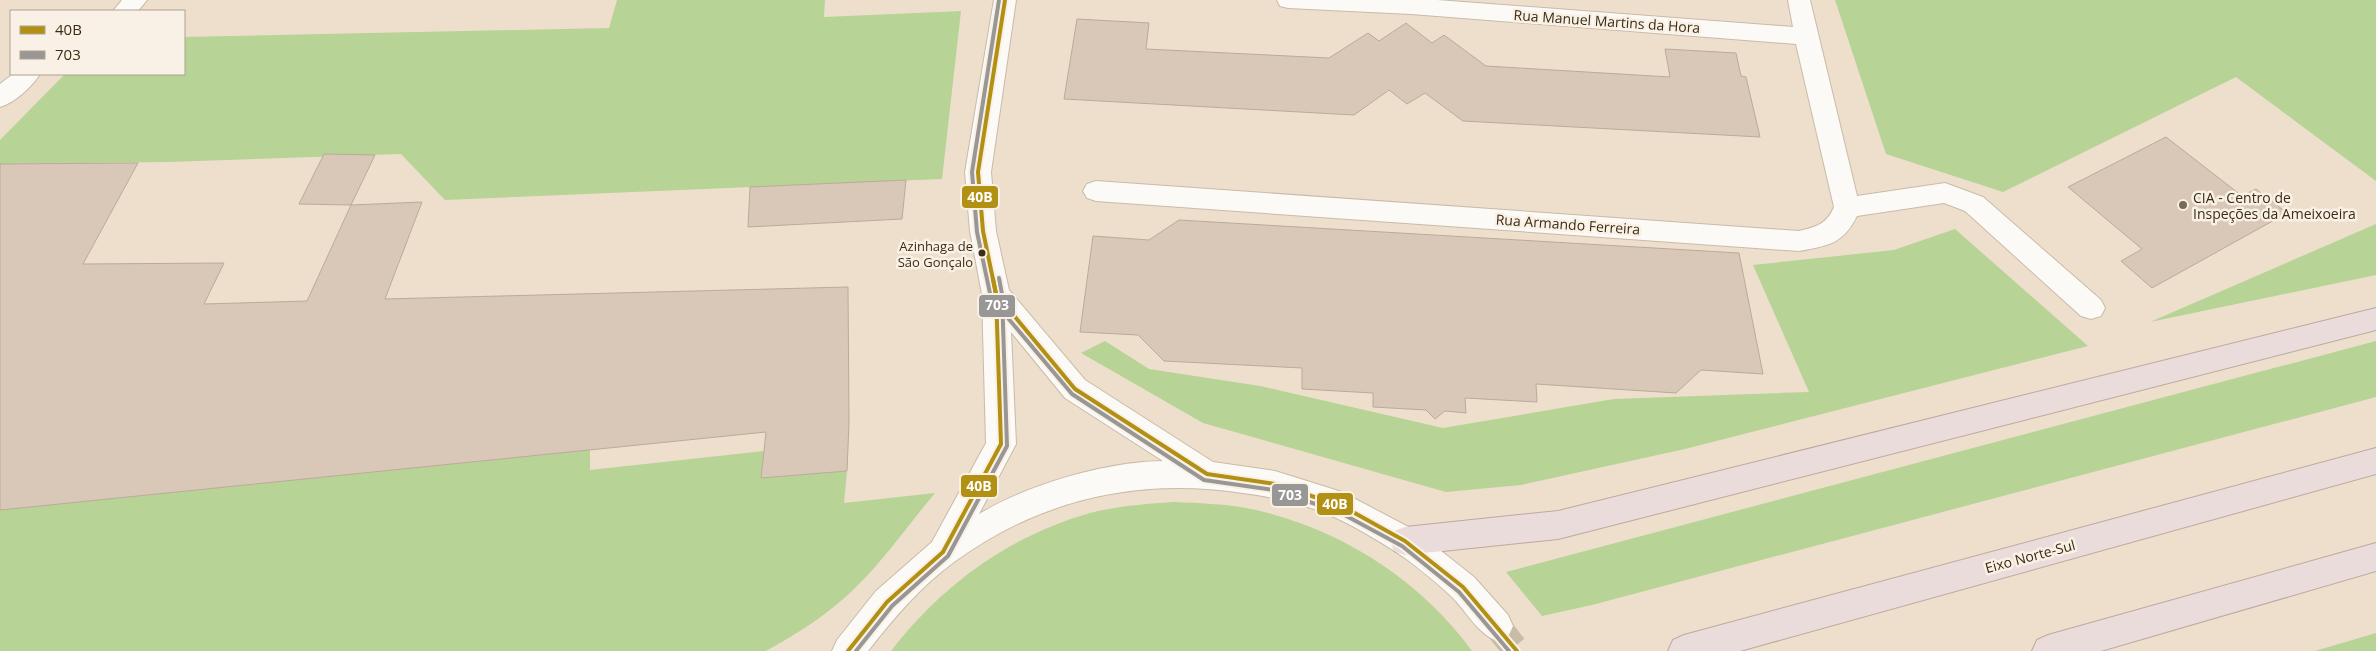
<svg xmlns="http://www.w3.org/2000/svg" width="2376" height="651" viewBox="0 0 2376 651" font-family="'Open Sans',sans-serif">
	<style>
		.green { fill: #b7d396 }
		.building { fill: #d9c7b7; stroke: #bbaa9a }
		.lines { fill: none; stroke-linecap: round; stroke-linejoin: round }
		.minor-tunnel { stroke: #cabba7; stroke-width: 27; stroke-dasharray: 27 14; stroke-linecap: butt }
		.minor-casing { stroke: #c9bba7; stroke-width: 2 }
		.highway-casing { stroke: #bea89f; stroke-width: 2 }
		.minor { fill: #fcfaf7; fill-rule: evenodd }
		.highway { fill: #eadcda; fill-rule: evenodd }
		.bus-1-casing { stroke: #faf1e6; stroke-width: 8 }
		.bus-2-casing { stroke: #faf1e6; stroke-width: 8 }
		.bus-1 { stroke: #b19014; stroke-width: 4 }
		.bus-2 { stroke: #989795; stroke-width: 4 }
		.poi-dot { fill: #7a6b54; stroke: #faf1e6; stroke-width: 2 }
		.bus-dot { fill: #3c2c14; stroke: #faf1e6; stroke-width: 2 }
		.labels { text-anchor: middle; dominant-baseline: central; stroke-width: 5; stroke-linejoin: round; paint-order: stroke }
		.bus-label { font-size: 13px; fill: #3c2c14; stroke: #faf1e6; text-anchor: end }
		.street-label { font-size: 14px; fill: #3c2c14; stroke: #faf1e6 }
		.poi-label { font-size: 14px; fill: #3c2c14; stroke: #faf1e6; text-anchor: start }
		.line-badge { stroke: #faf1e6; stroke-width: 2 }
		.badge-label { font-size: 14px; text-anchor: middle; font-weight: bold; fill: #fff }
	</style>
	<rect width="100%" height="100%" fill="#eddfcc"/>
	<g class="green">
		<path d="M617 0H825L824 17 961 11 942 179 445 200 401 154 168 162 0 164V140L65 74H184V37L609 28Z"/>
		<path d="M1835 0H2376V181L2236 77 2003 192 1886 154Z"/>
		<path d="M2376 224V275L2150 322Z"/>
		<path d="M1955 229 2088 346 1685 449 1521 485 1446 492 1203 423 1081 353 1105 341 1149 369 1260 386 1443 428 1614 399 1809 392 1753 265 1894 250Z"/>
		<path d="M2376 341V397L1592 605 1542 616 1506 572Z"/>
		<path d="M590 450V470L764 451 762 478 847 471 844 503 935 493C905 529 877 570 842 600 819 620 793 636 766 651H0V510Z"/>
		<path d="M1173 502C1201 503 1229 504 1256 510 1342 530 1420 580 1472 651H891C942 585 1009 536 1090 513 1117 506 1145 504 1173 502Z"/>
		<path d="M2376 633V651H2315Z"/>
	</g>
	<g class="building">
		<path d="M1077 19 1149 23 1146 49 1329 58 1368 33 1379 41 1406 23 1432 43 1444 35 1486 66 1670 77 1665 49 1736 53 1741 76 1746 77 1760 137 1463 121 1425 93 1407 104 1389 90 1354 115 1064 99Z"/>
		<path d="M2166 137 2242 196 2256 189 2287 213 2152 288 2121 261 2142 249 2068 187Z"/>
		<path d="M324 154 375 155 351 205 299 204Z"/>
		<path d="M138 163 83 264 224 263 204 304 307 301 351 205 422 202 385 299 848 287 849 423 847 471 761 478 766 432 0 510V164Z"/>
		<path d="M906 180 902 219 748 227 750 187Z"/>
		<path d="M1179 220 1739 253 1763 374 1701 370 1676 393 1536 384 1537 402 1465 398 1466 413 1445 411 1435 419 1426 410 1373 407V393L1302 389V368L1164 361 1138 335 1080 332 1093 236 1149 240Z"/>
	</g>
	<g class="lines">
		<path class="minor-tunnel" d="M1497 626 1517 651"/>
		<g class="minor-casing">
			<g id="minor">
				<path d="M122 0H147L138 11H113Z"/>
				<path d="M994 0H1016L991 172 996 231 1009 290 1085 380 1213 462 1275 471 1342 492 1416 531 1474 577 1508 615 1513 626 1508 637 1497 641C1477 633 1467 612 1452 597 1436 582 1412 562 1393 550 1374 538 1354 526 1334 517 1305 504 1274 497 1243 493 1139 477 1040 499 954 562 921 586 893 619 868 651H832L837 640 876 591 932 542 986 443 982 294 970 231 965 172ZM1011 332 1065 398 1163 461C1105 462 1029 484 979 514L1016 444Z"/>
				<path d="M1277 0H1437L1793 27 1788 0H1810L1857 196 1945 183 1983 197 2101 300 2105 308 2101 316 2091 319 2081 316 1965 211 1944 203 1857 216C1843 244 1828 246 1799 251L1096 201 1087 198 1083 191 1087 184 1096 181 1799 231C1816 227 1827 224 1834 207L1796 44 1411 14 1288 8 1280 6Z"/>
				<path d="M13 74H40C32 87 14 103 0 107V84Z"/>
			</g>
		</g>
		<g class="highway-casing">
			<g id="highway">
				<path d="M2376 308V330L1558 539 1405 555 1394 551 1390 541 1394 531 1405 527 1558 511Z"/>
				<path d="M2376 448V474L1740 651H1668L1673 640 1684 635Z"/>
				<path d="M2376 543V571L2101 651H2032L2037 640 2048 635Z"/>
			</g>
		</g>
		<use href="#minor" class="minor"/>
		<use href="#highway" class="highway"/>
		<g class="bus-1-casing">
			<g id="bus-1">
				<path d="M1005 0 978 172 983 231 996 294 1075 389 1207 474 1275 484 1342 506 1405 541 1463 587 1517 651"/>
				<path d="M848 651 887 602 943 552 1001 444 996 294 993 279"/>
			</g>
		</g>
		<g class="bus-2-casing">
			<g id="bus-2">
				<path d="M999 0 972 172 977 232 991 298 1072 394 1204 480 1274 490 1339 512 1402 546 1459 592 1509 651"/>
				<path d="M856 651 892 606 948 556 1007 446 1002 294 999 278"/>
			</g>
		</g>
		<use href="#bus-1" class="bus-1"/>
		<use href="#bus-2" class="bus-2"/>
	</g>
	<circle class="poi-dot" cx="2183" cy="205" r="5"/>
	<circle class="bus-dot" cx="982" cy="253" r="4.5"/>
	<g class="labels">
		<g class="bus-label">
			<text x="973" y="246">Azinhaga de<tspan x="973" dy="16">São Gonçalo</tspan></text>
		</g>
		<g class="street-label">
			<text transform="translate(1607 21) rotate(4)">Rua Manuel Martins da Hora</text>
			<text transform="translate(1568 224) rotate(4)">Rua Armando Ferreira</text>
			<text transform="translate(2030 556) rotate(-15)">Eixo Norte-Sul</text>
		</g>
		<g class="poi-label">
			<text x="2193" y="197">CIA - Centro de<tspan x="2193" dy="16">Inspeções da Ameixoeira</tspan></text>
		</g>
	</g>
	<g class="line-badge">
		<rect x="961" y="185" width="38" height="24" rx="5" fill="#b19014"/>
		<rect x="978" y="294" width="38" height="24" rx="5" fill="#989795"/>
		<rect x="960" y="474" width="38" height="24" rx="5" fill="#b19014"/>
		<rect x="1271" y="483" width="38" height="24" rx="5" fill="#989795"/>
		<rect x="1316" y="492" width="38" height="24" rx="5" fill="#b19014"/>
	</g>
	<g class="badge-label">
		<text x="980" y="202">40B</text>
		<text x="997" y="310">703</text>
		<text x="979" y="491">40B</text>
		<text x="1290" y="500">703</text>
		<text x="1335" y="509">40B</text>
	</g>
	<rect x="10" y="10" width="175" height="65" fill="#faf1e6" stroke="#aea292"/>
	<rect x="20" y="26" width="25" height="8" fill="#b19014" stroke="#aea292"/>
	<text x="55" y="35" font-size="15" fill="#3c2c14">40B</text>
	<rect x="20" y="51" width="25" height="8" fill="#989795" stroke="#aea292"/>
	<text x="55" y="60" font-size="15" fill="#3c2c14">703</text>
</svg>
